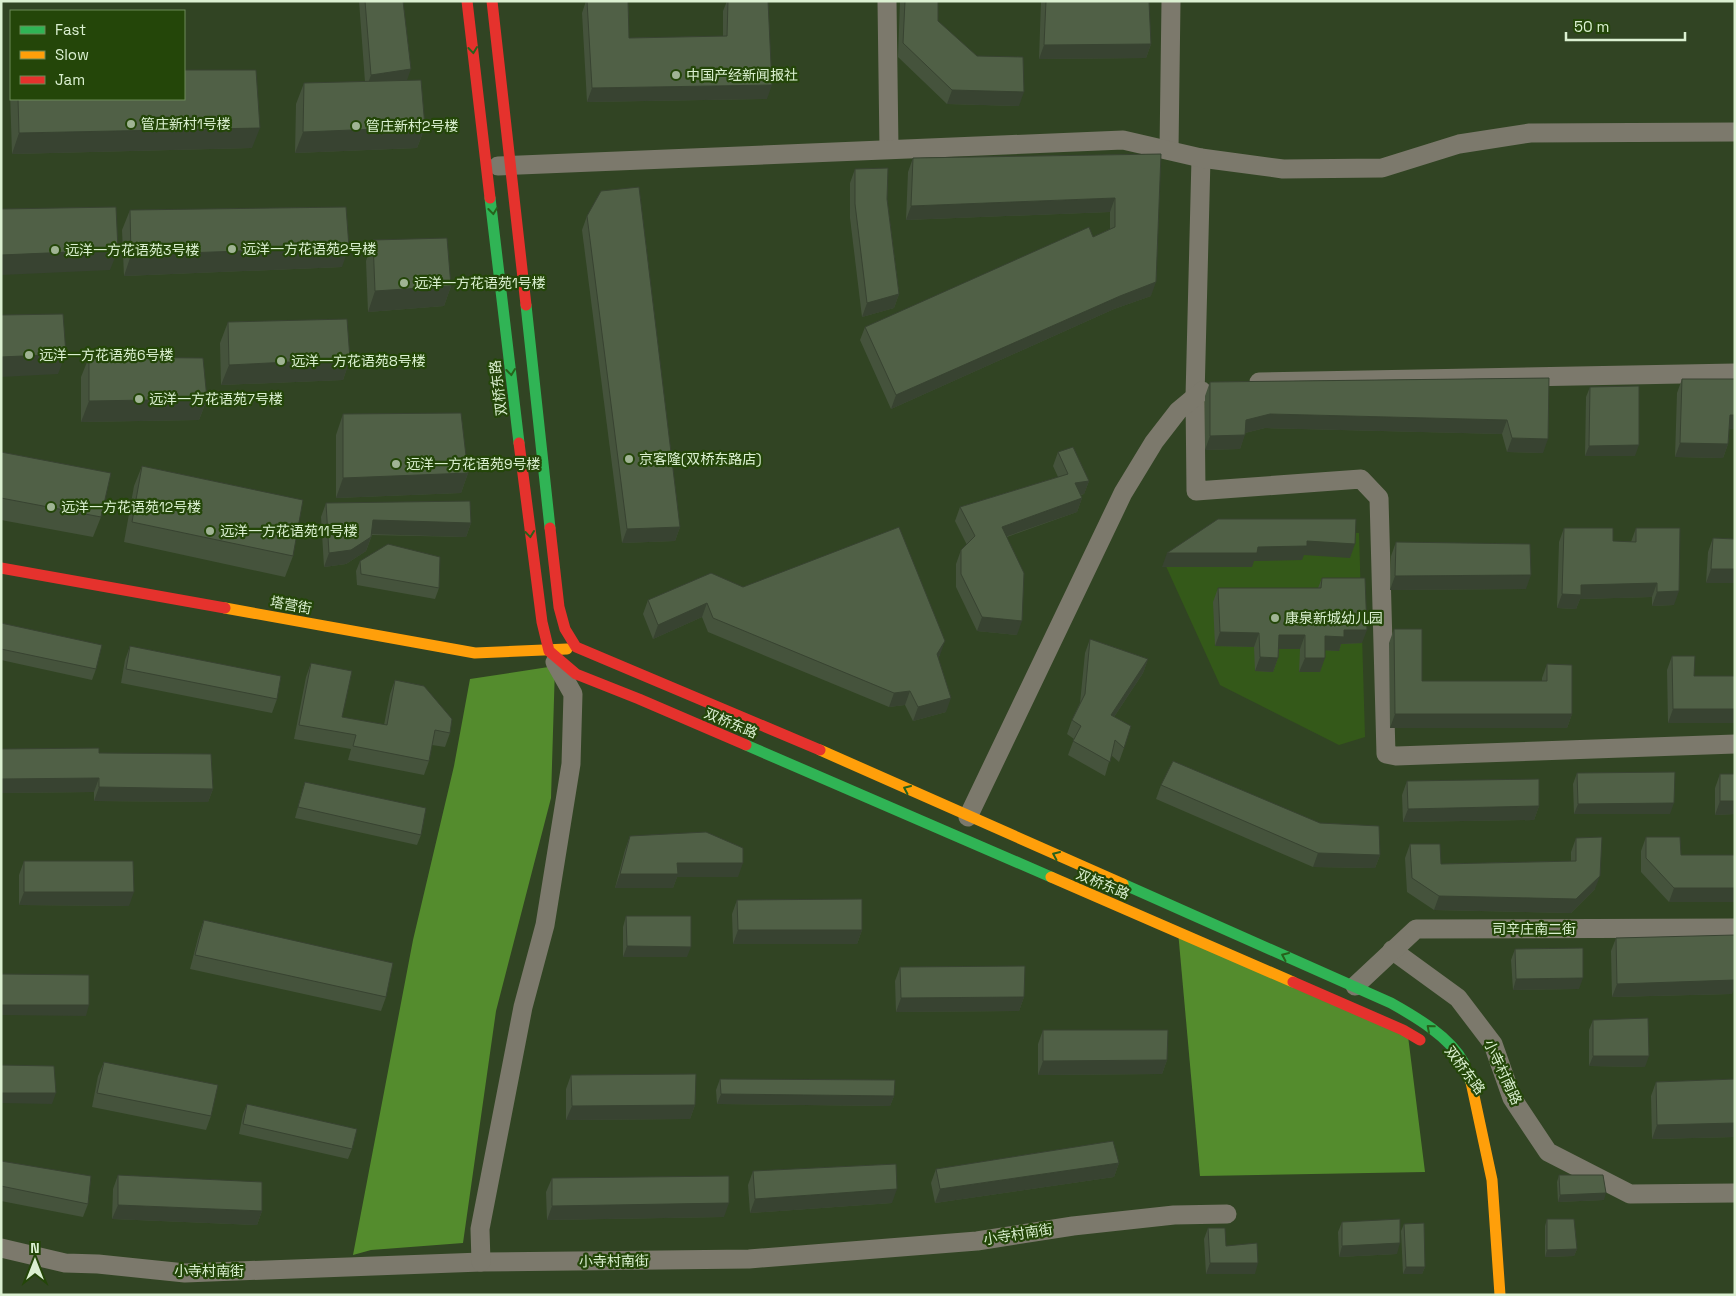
<svg xmlns="http://www.w3.org/2000/svg" width="1736" height="1296" viewBox="0 0 1736 1296" font-family="'Space Grotesk','Noto Sans SC',sans-serif">
	<style>
		.built { fill: #345919 }
		.forest { fill: #548c2d }
		.lines { fill: none; stroke-linecap: round; stroke-linejoin: round }
		.street { stroke: #7c796c; stroke-width: 19 }
		.fast { stroke: #30b455; stroke-width: 11 }
		.slow { stroke: #ff9f0a; stroke-width: 11 }
		.jam { stroke: #e5322d; stroke-width: 11 }
		.wall { fill: #45533c }
		.shaded-wall { fill: #384331 }
		.building { fill: #506046; stroke: #384331 }
		.oneway { stroke: #27621c }
		.poi-dot { fill: #a0b494; stroke: #244609; stroke-width: 2 }
		.labels { text-anchor: middle; dominant-baseline: central; stroke-width: 4.5; stroke-linejoin: round; paint-order: stroke }
		.poi-label { font-size: 14px; fill: #dbf0d1; stroke: #244609; text-anchor: start }
		.street-label { font-size: 14px; fill: #dbf0d1; stroke: #244609 }
	</style>
	<rect width="100%" height="100%" fill="#314423"/>
	<path class="built" d="M1213 533H1359L1365 737 1339 745 1220 685 1165 564Z"/>
	<g class="forest">
		<path d="M555 666 551 798 496 1011 463 1243 371 1250 353 1255 413 940 454 766 470 679Z"/>
		<path d="M1178 931 1408 1036 1425 1172 1200 1176Z"/>
	</g>
	<g class="lines">
		<g class="street">
			<path d="M887 1 889 149"/>
			<path d="M1169 150 1171 1"/>
			<path d="M1201 158 1195 397 1196 491 1361 479 1379 498 1386 754 1396 756 1735 744"/>
			<path d="M498 166 1123 140 1201 158 1283 169 1382 168 1459 144 1530 133 1735 132"/>
			<path d="M1259 382 1735 373"/>
			<path d="M968 817 1123 493 1154 442 1178 411 1202 391"/>
			<path d="M1392 950 1458 998 1493 1044 1512 1098 1548 1152 1630 1194 1735 1193"/>
			<path d="M1355 986 1416 929 1735 928"/>
			<path d="M1 1248 65 1263 98 1264 185 1273 481 1262 749 1259 977 1241 1073 1226 1174 1215 1227 1214"/>
			<path d="M481 1262 480 1229 523 1007 545 925 571 764 573 694 555 662"/>
		</g>
		<g class="fast">
			<path d="M490 198 519 443"/>
			<path d="M526 305 550 528"/>
			<path d="M746 745 1051 877"/>
			<path d="M1123 884 1391 1003C1416 1017 1450 1037 1464 1063 1466 1069 1468 1076 1471 1082"/>
		</g>
		<g class="slow">
			<path d="M225 608 475 653 567 649"/>
			<path d="M820 750 1123 884"/>
			<path d="M1051 877 1293 982"/>
			<path d="M1471 1082 1492 1180 1500 1295"/>
		</g>
		<g class="jam">
			<path d="M467 1 490 198"/>
			<path d="M492 1 526 305"/>
			<path d="M519 443 542 622 549 651 576 674 639 699 746 745"/>
			<path d="M550 528 559 607 565 629 576 647 820 750"/>
			<path d="M1 568 225 608"/>
			<path d="M1293 982 1403 1030 1420 1040"/>
		</g>
	</g>
	<g class="wall">
		<path d="M359 1H403L407 80 425 127 417 148 295 153 296 104 304 83 365 82Z"/>
		<path d="M586 1H628L629 38 723 36V11L727 1H768L767 99 587 102 582 13Z"/>
		<path d="M900 1H938V21L1019 106 947 104 898 57Z"/>
		<path d="M1041 1H1108L1151 44 1146 58 1039 59Z"/>
		<path d="M11 89V99H184L252 148 12 154 10 92Z"/>
		<path d="M1161 154 1151 296 1114 309 891 409 860 340 865 327 1093 237 1110 229V212L906 220 908 172 913 158Z"/>
		<path d="M855 169 887 199 899 294 894 308 862 317 850 218V183Z"/>
		<path d="M130 210 342 267 124 276 122 230Z"/>
		<path d="M587 216 680 527 675 541 622 543 582 230Z"/>
		<path d="M373 240 451 286 444 306 368 312 366 261Z"/>
		<path d="M228 322 350 359 343 380 221 385 220 343Z"/>
		<path d="M89 357 207 399 199 420 81 422V377Z"/>
		<path d="M1549 378 1543 453 1507 452 1502 434 1265 428 1245 433 1240 449 1205 450V396L1210 382Z"/>
		<path d="M1682 379H1735V429H1729L1728 444 1723 458 1675 457 1677 393Z"/>
		<path d="M1590 387 1635 456H1585L1586 397Z"/>
		<path d="M343 414 468 473 461 493 336 498V435Z"/>
		<path d="M1 452 101 517 93 537 1 520Z"/>
		<path d="M1058 452 1089 481 1084 494 1081 495 1082 498 1077 512 1007 537 1017 635 977 631 956 587V564L961 550 967 545 955 521 960 507 1058 477 1053 466Z"/>
		<path d="M142 466 293 556 285 577 124 542 134 486Z"/>
		<path d="M326 503 471 523 466 537 372 535 366 551 346 564 324 567 321 517Z"/>
		<path d="M1564 528 1613 541 1631 542 1636 528 1674 605 1652 606V597L1580 599 1576 609 1557 608 1559 542Z"/>
		<path d="M1713 538 1735 539 1706 583 1708 552Z"/>
		<path d="M1396 542 1526 589 1390 590 1391 556Z"/>
		<path d="M360 561 439 588 435 599 357 585 356 571Z"/>
		<path d="M1322 578 1362 643 1341 644 1339 651 1325 650 1320 672H1299L1300 649H1279L1278 658 1273 672 1255 671 1254 647 1215 646 1213 602 1218 588H1318Z"/>
		<path d="M743 587 940 655 938 658 946 712 913 721 905 705 889 707 708 632 702 617 653 639 643 614 648 600Z"/>
		<path d="M1 623 96 669 92 680 1 660Z"/>
		<path d="M1394 629 1422 681H1542V678L1547 664 1572 714 1567 728H1390L1389 643Z"/>
		<path d="M1090 639 1148 659 1143 673 1114 717 1124 748 1119 762 1111 755 1105 776 1068 755 1074 739 1067 734 1072 720 1080 703 1085 653Z"/>
		<path d="M130 646 277 699 272 713 121 683 125 660Z"/>
		<path d="M1672 656 1694 676H1735V723H1668L1667 670Z"/>
		<path d="M311 663 342 717 384 725 390 694 395 680 450 733 445 747 432 745 429 761 424 775 348 760 351 749 294 739 306 677Z"/>
		<path d="M1 749 99 753 213 789 208 802 94 801V792L1 793Z"/>
		<path d="M1577 773 1670 814H1574L1573 784Z"/>
		<path d="M1720 774H1735V814L1715 815V788Z"/>
		<path d="M1407 781 1539 806 1534 820 1403 822 1402 795Z"/>
		<path d="M305 782 421 835 417 845 295 818 302 792Z"/>
		<path d="M1161 785 1380 855 1375 868 1313 867 1156 799Z"/>
		<path d="M630 836 738 877H677L673 888H615L625 850Z"/>
		<path d="M1646 837 1681 855H1735V902H1669L1641 872V851Z"/>
		<path d="M1576 838 1595 889 1571 913 1434 910 1407 892 1405 858 1410 844 1441 864 1571 861V852Z"/>
		<path d="M24 861 129 906 19 905V875Z"/>
		<path d="M737 900 862 930 857 944H733L732 914Z"/>
		<path d="M626 916 687 957H623V927Z"/>
		<path d="M204 920 386 997 381 1011 190 969 199 934Z"/>
		<path d="M1616 938 1732 994 1612 997 1611 951Z"/>
		<path d="M1515 949 1579 989 1513 990 1511 960Z"/>
		<path d="M900 967 1024 997 1019 1011 896 1012 895 981Z"/>
		<path d="M1593 1020 1645 1067 1589 1066V1030Z"/>
		<path d="M1043 1030 1167 1060 1162 1074 1038 1075V1044Z"/>
		<path d="M104 1062 211 1116 206 1130 92 1107 98 1076Z"/>
		<path d="M571 1075 695 1105 690 1119 566 1120V1089Z"/>
		<path d="M720 1079 894 1096 890 1106 717 1104 716 1090Z"/>
		<path d="M1735 1079V1137L1652 1139 1651 1096 1656 1082Z"/>
		<path d="M247 1104 352 1149 348 1159 239 1134 243 1114Z"/>
		<path d="M1 1161 88 1204 83 1217 1 1201Z"/>
		<path d="M1119 1163 1114 1177 935 1203 931 1183 936 1169Z"/>
		<path d="M753 1171 892 1203 750 1213 748 1185Z"/>
		<path d="M118 1175 262 1211 257 1225 112 1219 113 1189Z"/>
		<path d="M1559 1175 1604 1200 1558 1202 1557 1182Z"/>
		<path d="M552 1178 724 1217 547 1220 546 1192Z"/>
		<path d="M1547 1219 1577 1249 1574 1256 1545 1257V1226Z"/>
		<path d="M1342 1222 1397 1254 1339 1257 1338 1232Z"/>
		<path d="M1404 1224 1425 1267 1422 1274H1403L1401 1231Z"/>
		<path d="M1208 1228 1226 1246 1255 1274H1206L1204 1239Z"/>
	</g>
	<g class="shaded-wall">
		<path d="M1151 44 1146 58 1039 59 1044 45Z"/>
		<path d="M411 69 406 83 366 89 371 75Z"/>
		<path d="M772 85 767 99 587 102 592 88Z"/>
		<path d="M952 90 1024 92 1019 106 947 104Z"/>
		<path d="M425 127 417 148 295 153 303 132Z"/>
		<path d="M260 128 252 148 12 154 19 133Z"/>
		<path d="M1115 198 1110 212 906 220 911 206Z"/>
		<path d="M349 247 342 267 124 276 131 255Z"/>
		<path d="M118 250 110 270 1 275V255Z"/>
		<path d="M1156 282 1151 296 1114 309 891 409 896 395 1120 296Z"/>
		<path d="M451 286 444 306 368 312 375 291Z"/>
		<path d="M899 294 894 308 862 317 867 303Z"/>
		<path d="M66 354 58 374 1 377V357Z"/>
		<path d="M350 359 343 380 221 385 229 365Z"/>
		<path d="M207 399 199 420 81 422 89 401Z"/>
		<path d="M1270 414 1507 420 1502 434 1265 428 1241 434 1246 420Z"/>
		<path d="M1730 415H1735V429H1725Z"/>
		<path d="M1245 435 1240 449 1205 450 1210 436Z"/>
		<path d="M1512 438 1548 439 1543 453 1507 452Z"/>
		<path d="M1680 443 1728 444 1723 458 1675 457Z"/>
		<path d="M1639 445 1635 456H1585L1589 446Z"/>
		<path d="M468 473 461 493 336 498 343 478Z"/>
		<path d="M1089 481 1084 494 1070 497 1075 483Z"/>
		<path d="M1082 498 1077 512 996 540 1002 527Z"/>
		<path d="M373 520 471 523 466 537 368 534Z"/>
		<path d="M680 527 675 541 622 543 627 529Z"/>
		<path d="M371 537 366 551 346 564 324 567 329 553Z"/>
		<path d="M1307 541 1355 544 1350 558 1304 555 1302 560 1254 561 1252 567H1162L1167 553 1258 547Z"/>
		<path d="M1711 569H1735V583H1706Z"/>
		<path d="M1531 575 1526 589 1390 590 1395 576Z"/>
		<path d="M1657 583 1652 597 1580 599 1576 609 1557 608 1562 594 1581 585Z"/>
		<path d="M1679 591 1674 605 1652 606 1657 592Z"/>
		<path d="M707 603 702 617 653 639 658 625Z"/>
		<path d="M982 617 1022 621 1017 635 977 631Z"/>
		<path d="M1344 630H1367L1362 643 1341 644 1339 651 1320 650 1325 636Z"/>
		<path d="M1220 632 1259 633 1254 647 1215 646Z"/>
		<path d="M1279 635H1305L1300 649H1274Z"/>
		<path d="M945 641 940 655 932 668 937 654Z"/>
		<path d="M1260 657 1278 658 1273 672 1255 671Z"/>
		<path d="M1305 658H1325L1320 672H1299Z"/>
		<path d="M1148 659 1143 673 1106 729 1111 715Z"/>
		<path d="M910 691 905 705 889 707 894 693Z"/>
		<path d="M951 698 946 712 913 721 918 707Z"/>
		<path d="M1673 709H1735V723H1668Z"/>
		<path d="M1395 714H1572L1567 728H1390Z"/>
		<path d="M99 778 94 792 1 793V779Z"/>
		<path d="M99 787 213 789 208 802 94 801Z"/>
		<path d="M1720 801H1735V814L1715 815Z"/>
		<path d="M1674 803 1670 814H1574L1578 804Z"/>
		<path d="M1539 806 1534 820 1403 822 1408 809Z"/>
		<path d="M1318 853 1380 855 1375 868 1313 867Z"/>
		<path d="M677 863H743L738 877H677L673 888H615L620 874Z"/>
		<path d="M1600 876 1595 889 1571 913 1434 910 1439 896Z"/>
		<path d="M1674 888H1735V902H1669Z"/>
		<path d="M24 892H134L129 906 19 905Z"/>
		<path d="M738 930H862L857 944H733Z"/>
		<path d="M627 946 691 947 687 957H623Z"/>
		<path d="M1583 978 1579 989 1513 990 1516 979Z"/>
		<path d="M1735 980V987L1732 994 1612 997 1617 984Z"/>
		<path d="M1024 997 1019 1011 896 1012 901 998Z"/>
		<path d="M1 1005H89L86 1016 1 1015Z"/>
		<path d="M1593 1056H1649L1645 1067 1589 1066Z"/>
		<path d="M1167 1060 1162 1074 1038 1075 1043 1061Z"/>
		<path d="M1 1093H56L52 1104 1 1103Z"/>
		<path d="M721 1094 894 1096 890 1106 717 1104Z"/>
		<path d="M695 1105 690 1119 566 1120 572 1106Z"/>
		<path d="M1735 1123V1137L1652 1139 1657 1125Z"/>
		<path d="M1119 1163 1114 1177 935 1203 940 1189Z"/>
		<path d="M897 1189 892 1203 750 1213 755 1199Z"/>
		<path d="M1606 1193 1604 1200 1558 1202 1560 1195Z"/>
		<path d="M729 1203 724 1217 547 1220 552 1206Z"/>
		<path d="M118 1205 262 1211 257 1225 112 1219Z"/>
		<path d="M1400 1243 1397 1254 1339 1257 1342 1246Z"/>
		<path d="M1577 1249 1574 1256 1545 1257 1547 1250Z"/>
		<path d="M1210 1263H1258L1255 1274H1206Z"/>
		<path d="M1406 1267H1425L1422 1274H1403Z"/>
	</g>
	<g class="building">
		<path d="M365 1H403L411 69 371 75Z"/>
		<path d="M587 1H628L629 38 727 36 728 1H768L772 85 592 88Z"/>
		<path d="M905 1H938V21L977 56 1023 57 1024 92 952 90 903 43Z"/>
		<path d="M1046 1 1149 2 1151 44 1044 45Z"/>
		<path d="M184 70H256L260 128 19 133 18 99H184Z"/>
		<path d="M421 80 425 127 303 132 304 83Z"/>
		<path d="M1161 154 1156 282 1120 296 896 395 865 327 1089 227 1093 237 1115 227V198L911 206 913 158Z"/>
		<path d="M888 168 887 199 899 294 867 303 855 204V169Z"/>
		<path d="M639 187 680 527 627 529 587 216 601 191Z"/>
		<path d="M116 207 118 250 1 255V209Z"/>
		<path d="M346 207 349 247 131 255 130 210Z"/>
		<path d="M447 238 451 286 375 291 373 240Z"/>
		<path d="M63 314 66 354 1 357V315Z"/>
		<path d="M347 319 350 359 229 365 228 322Z"/>
		<path d="M89 357 203 358 207 399 89 401Z"/>
		<path d="M1549 378 1548 439 1512 438 1507 420 1270 414 1246 420 1245 435 1210 436V382Z"/>
		<path d="M1682 379H1735V415H1730L1728 444 1680 443Z"/>
		<path d="M1639 386V445L1589 446 1590 387Z"/>
		<path d="M461 413 468 473 343 478V414Z"/>
		<path d="M1073 447 1089 481 1075 483 1082 498 1002 527 1024 573 1022 621 982 617 961 574V550L975 536 960 507 1068 474 1058 452Z"/>
		<path d="M1 452 111 473 101 517 1 498Z"/>
		<path d="M142 466 303 500 293 556 132 522Z"/>
		<path d="M470 501 471 523 373 520 371 537 351 550 329 553 326 503Z"/>
		<path d="M1218 519H1356L1355 544 1307 541V546L1258 547 1257 553H1167Z"/>
		<path d="M899 527 945 641 937 654 951 698 918 707 910 691 894 693 713 618 707 603 658 625 648 600 711 573 743 587Z"/>
		<path d="M1564 528H1613V541L1636 542V528H1680L1679 591 1657 592V583L1581 585V595L1562 594Z"/>
		<path d="M1713 538 1735 539V569H1711Z"/>
		<path d="M1396 542 1530 544 1531 575 1395 576Z"/>
		<path d="M388 544 440 557 439 588 361 574 360 561Z"/>
		<path d="M1322 578H1365L1367 630H1344V637L1325 636V658H1305V635H1279L1278 658 1260 657 1259 633 1220 632 1218 588H1321Z"/>
		<path d="M1 623 102 645 96 669 1 649Z"/>
		<path d="M1394 629H1422V681H1547V664L1572 665V714H1395Z"/>
		<path d="M1090 639 1148 659 1111 715 1131 726 1124 748 1115 740 1110 762 1073 741 1081 726 1072 720 1085 694Z"/>
		<path d="M130 646 281 676 277 699 126 669Z"/>
		<path d="M1672 656H1695L1694 676H1735V709H1673Z"/>
		<path d="M311 663 352 671 342 717 387 725 395 680 424 686 452 719 450 733 435 730 429 761 353 746 356 735 299 725Z"/>
		<path d="M99 748V753L211 754 213 789 99 787V778L1 779V749Z"/>
		<path d="M1173 761 1320 823 1379 826 1380 855 1318 853 1161 785Z"/>
		<path d="M1675 772 1674 803 1578 804 1577 773Z"/>
		<rect x="1720" y="774" width="15" height="27"/>
		<path d="M1539 779V806L1408 809 1407 781Z"/>
		<path d="M305 782 426 808 421 835 298 807Z"/>
		<path d="M706 832 743 848V863H677L678 874H620L630 836Z"/>
		<path d="M1602 837 1600 876 1576 899 1439 896 1412 878 1410 844H1440L1441 864 1576 861V838Z"/>
		<path d="M1646 837H1680L1681 855H1735V888H1674L1646 858Z"/>
		<path d="M24 861H133L134 892H24Z"/>
		<path d="M862 899V930H738L737 900Z"/>
		<path d="M626 916H691V947L627 946Z"/>
		<path d="M204 920 393 963 386 997 195 955Z"/>
		<path d="M1735 935V980L1617 984 1616 938Z"/>
		<path d="M1583 948V978L1516 979 1515 949Z"/>
		<path d="M1025 966 1024 997 901 998 900 967Z"/>
		<path d="M1 974 89 975V1005H1Z"/>
		<path d="M1648 1018 1649 1056H1593V1020Z"/>
		<path d="M1043 1030H1168L1167 1060 1043 1061Z"/>
		<path d="M104 1062 218 1085 211 1116 97 1093Z"/>
		<path d="M1 1065 54 1066 56 1093H1Z"/>
		<path d="M696 1074 695 1105 572 1106 571 1075Z"/>
		<path d="M720 1079 895 1080 894 1096 721 1094Z"/>
		<path d="M1735 1079V1123L1657 1125 1656 1082Z"/>
		<path d="M247 1104 357 1129 352 1149 243 1124Z"/>
		<path d="M1113 1141 1119 1163 940 1189 936 1169Z"/>
		<path d="M1 1161 91 1176 88 1204 1 1186Z"/>
		<path d="M896 1164 897 1189 755 1199 753 1171Z"/>
		<path d="M118 1175 262 1182V1211L118 1205Z"/>
		<path d="M1559 1175H1603L1606 1193 1560 1195Z"/>
		<path d="M729 1176V1203L552 1206V1178Z"/>
		<path d="M1400 1219V1243L1342 1246V1222Z"/>
		<path d="M1547 1219H1574L1577 1249 1547 1250Z"/>
		<path d="M1424 1223 1425 1267H1406L1404 1224Z"/>
		<path d="M1208 1228H1225L1226 1246 1257 1243 1258 1263H1210Z"/>
	</g>
	<defs><path id="oneway-chevron" d="M-2-3.5L2.5 0L-2 3.5" fill="none" stroke-width="1.6" stroke-linecap="round" stroke-linejoin="round" transform="scale(1.25)"/></defs>
	<g class="oneway">
		<use href="#oneway-chevron" transform="translate(473 50) rotate(83)"/>
		<use href="#oneway-chevron" transform="translate(493 211) rotate(83)"/>
		<use href="#oneway-chevron" transform="translate(511 372) rotate(83)"/>
		<use href="#oneway-chevron" transform="translate(530 534) rotate(83)"/>
		<use href="#oneway-chevron" transform="translate(907 789) rotate(-156)"/>
		<use href="#oneway-chevron" transform="translate(1056 855) rotate(-156)"/>
		<use href="#oneway-chevron" transform="translate(1285 956) rotate(-156)"/>
		<use href="#oneway-chevron" transform="translate(1430 1028) rotate(-139)"/>
	</g>
	<g class="poi-dot">
		<circle cx="676" cy="75" r="5"/>
		<circle cx="131" cy="124" r="5"/>
		<circle cx="356" cy="126" r="5"/>
		<circle cx="232" cy="249" r="5"/>
		<circle cx="55" cy="250" r="5"/>
		<circle cx="404" cy="283" r="5"/>
		<circle cx="29" cy="355" r="5"/>
		<circle cx="281" cy="361" r="5"/>
		<circle cx="139" cy="399" r="5"/>
		<circle cx="629" cy="459" r="5"/>
		<circle cx="396" cy="464" r="5"/>
		<circle cx="51" cy="507" r="5"/>
		<circle cx="210" cy="531" r="5"/>
		<circle cx="1275" cy="618" r="5"/>
	</g>
	<g class="labels">
		<g class="poi-label">
			<text x="686" y="75">中国产经新闻报社</text>
			<text x="141" y="124">管庄新村1号楼</text>
			<text x="366" y="126">管庄新村2号楼</text>
			<text x="242" y="249">远洋一方花语苑2号楼</text>
			<text x="65" y="250">远洋一方花语苑3号楼</text>
			<text x="414" y="283">远洋一方花语苑1号楼</text>
			<text x="39" y="355">远洋一方花语苑6号楼</text>
			<text x="291" y="361">远洋一方花语苑8号楼</text>
			<text x="149" y="399">远洋一方花语苑7号楼</text>
			<text x="639" y="459">京客隆(双桥东路店)</text>
			<text x="406" y="464">远洋一方花语苑9号楼</text>
			<text x="61" y="507">远洋一方花语苑12号楼</text>
			<text x="220" y="531">远洋一方花语苑11号楼</text>
			<text x="1285" y="618">康泉新城幼儿园</text>
		</g>
		<g class="street-label">
			<text transform="translate(498 388) rotate(-97)">双桥东路</text>
			<text transform="translate(291 605) rotate(10)">塔营街</text>
			<text transform="translate(731 723) rotate(23)">双桥东路</text>
			<text transform="translate(1103 884) rotate(23)">双桥东路</text>
			<text x="1534" y="929">司辛庄南二街</text>
			<text transform="translate(1465 1070) rotate(53)">双桥东路</text>
			<text transform="translate(1503 1072) rotate(65)">小寺村南路</text>
			<text transform="translate(1018 1234) rotate(-9)">小寺村南街</text>
			<text transform="translate(614 1261) rotate(-1)">小寺村南街</text>
			<text x="209" y="1271">小寺村南街</text>
		</g>
	</g>
	<rect width="1736" height="1296" fill="none" stroke="#dbf0d1" stroke-width="5"/>
	<rect x="10" y="10" width="175" height="90" fill="#244609" stroke="#6d8a59"/>
	<rect x="20" y="26" width="25" height="8" fill="#30b455" stroke="#6d8a59"/>
	<text x="55" y="35" font-size="15" fill="#dbf0d1">Fast</text>
	<rect x="20" y="51" width="25" height="8" fill="#ff9f0a" stroke="#6d8a59"/>
	<text x="55" y="60" font-size="15" fill="#dbf0d1">Slow</text>
	<rect x="20" y="76" width="25" height="8" fill="#e5322d" stroke="#6d8a59"/>
	<text x="55" y="85" font-size="15" fill="#dbf0d1">Jam</text>
	<g transform="translate(35 1261)" stroke="#244609" stroke-width="4" paint-order="stroke">
	<path d="M0-4L9 19L0 12L-9 19Z" fill="#dbf0d1"/>
	<text y="-8" font-size="14" font-weight="bold" text-anchor="middle" fill="#dbf0d1">N</text>
	</g>
	<path d="M1566 32v8h119v-8" fill="none" stroke="#dbf0d1" stroke-width="2.5"/>
	<text x="1574" y="32" font-size="15" fill="#dbf0d1" stroke="#244609" stroke-width="4" paint-order="stroke">50 m</text>
</svg>
